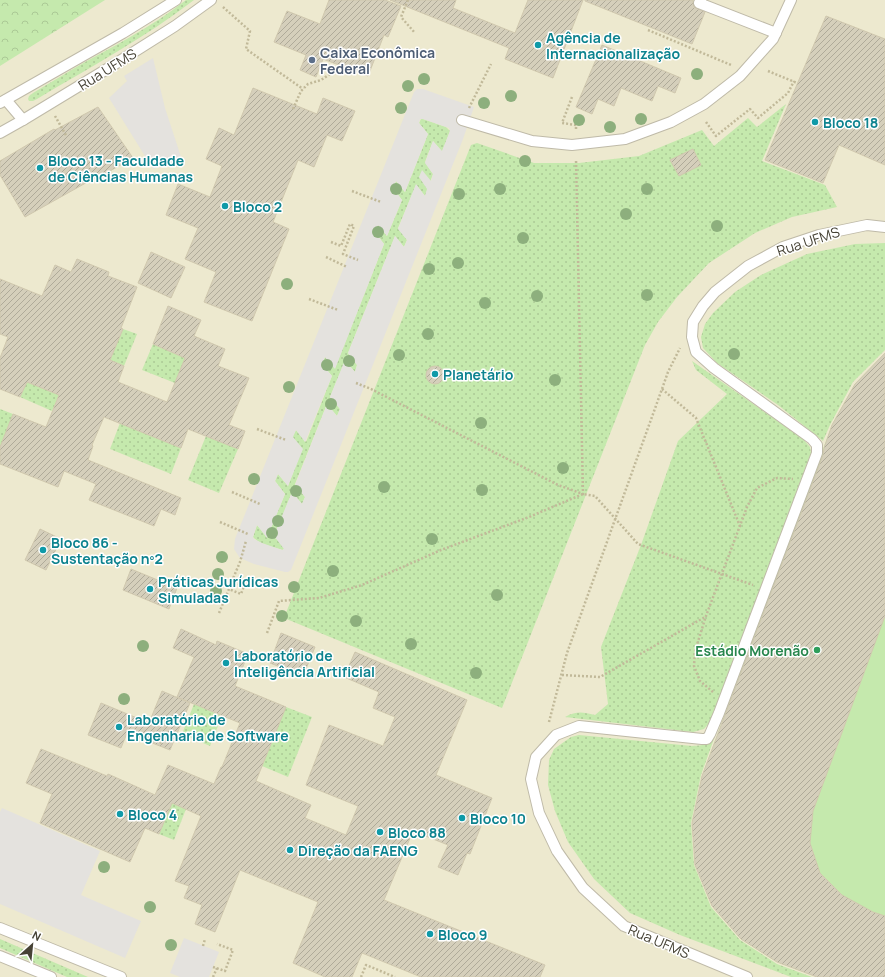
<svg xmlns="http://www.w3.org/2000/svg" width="885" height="977" viewBox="0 0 885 977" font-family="Manrope,sans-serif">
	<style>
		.education { fill: #ede9cf }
		.grass { fill: url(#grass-dots) }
		.forest { fill: url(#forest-crowns) }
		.pitch { fill: #c5e9ad }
		.parking { fill: #e4e2de; fill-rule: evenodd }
		.building { fill: url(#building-hatch); stroke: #d0c8ae }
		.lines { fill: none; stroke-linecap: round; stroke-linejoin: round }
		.service-casing { stroke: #bfbaa8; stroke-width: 12 }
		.path { stroke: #c1b999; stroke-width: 2.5; stroke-dasharray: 2 2; stroke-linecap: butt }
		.service { stroke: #fff; stroke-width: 10 }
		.tree { fill: #8daf7d }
		.culture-dot { fill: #0f9aa8; stroke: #fff; stroke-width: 1.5 }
		.service-dot { fill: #5c6f8a; stroke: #fff; stroke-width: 1.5 }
		.leisure-dot { fill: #2e9e5b; stroke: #fff; stroke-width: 1.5 }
		.labels { text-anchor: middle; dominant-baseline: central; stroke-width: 3; stroke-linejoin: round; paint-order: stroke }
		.culture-label { font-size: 14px; font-weight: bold; fill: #0d838f; stroke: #fff; text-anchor: start }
		.service-label { font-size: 14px; font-weight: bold; fill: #4e5e75; stroke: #fff; text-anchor: start }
		.street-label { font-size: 14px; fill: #464235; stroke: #fff }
		.leisure-label { font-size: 14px; font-weight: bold; fill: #27864d; stroke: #fff; text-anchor: end }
	</style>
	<defs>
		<pattern id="grass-dots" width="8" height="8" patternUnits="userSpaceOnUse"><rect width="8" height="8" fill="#c5e9ad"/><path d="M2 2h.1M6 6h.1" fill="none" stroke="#abc995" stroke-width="1.8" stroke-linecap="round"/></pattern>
		<pattern id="forest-crowns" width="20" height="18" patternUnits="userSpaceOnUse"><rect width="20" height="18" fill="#c5e9ad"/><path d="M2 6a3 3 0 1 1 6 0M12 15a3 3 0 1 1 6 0" fill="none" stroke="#abc995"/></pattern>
		<pattern id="building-hatch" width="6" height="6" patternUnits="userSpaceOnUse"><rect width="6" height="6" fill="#d5cfbb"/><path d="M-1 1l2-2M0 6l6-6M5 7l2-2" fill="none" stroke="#afaa99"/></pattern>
	</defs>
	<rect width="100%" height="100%" fill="#f3f1e6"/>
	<rect class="education" x="0" y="0" width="885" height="977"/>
	<g class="grass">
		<path d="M186 0H194C145 38 90 67 37 99L33 101H29L28 99 29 96 33 93C46 85 60 77 73 69 111 47 151 28 186 0Z"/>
		<path d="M786 104 762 161 825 185 837 207 792 217 755 233 709 263 677 297 658 322 645 345 502 708 284 618 471 145 477 143 534 163H579L639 156 702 130 714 146 748 118 757 127Z"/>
		<path d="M421 119H423L446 127 450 131 442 152 433 141 425 162 433 174 425 196 416 185 398 228 407 240 404 247 395 236 348 353 357 365 355 372 345 361 330 397 340 409 337 416 327 404 295 484 305 497 302 504 292 492 275 536 284 548 283 550C273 547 260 545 253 537L257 525 267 537 285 494 275 481 278 474 288 486 302 449 292 437 296 430 306 442 332 376 322 364 325 357 335 368 384 244 375 232 378 225 387 236 402 200 393 188 396 181 405 192 428 134 419 123Z"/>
		<path d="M885 243V350L853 382 830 425 823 441 778 405 717 363 703 348 701 337 705 324 713 313 735 292 761 275 807 254 855 244Z"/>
		<path d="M123 329 137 334 124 366 110 360Z"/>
		<path d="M153 344 185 358 175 383 142 370Z"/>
		<path d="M692 361 803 439 810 447 811 453 711 721 704 729 693 732 565 717C577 711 582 712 595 715L608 704 601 647 641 545 678 441 727 394 696 370Z"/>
		<path d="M27 382 59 395 52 411 20 397Z"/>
		<path d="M0 409 13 414 0 447Z"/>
		<path d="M120 423 181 448 171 474 110 449Z"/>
		<path d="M206 436 238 449 219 493 188 480Z"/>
		<path d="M194 704 222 716 210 746 182 734Z"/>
		<path d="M286 707 312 717 288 777 262 766Z"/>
		<path d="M579 735 692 746C704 745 707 746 715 736L701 775 691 823 694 865 711 907 740 940 777 964 812 977H791L680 935 630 913 594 879 568 842 555 811 548 785 549 760 554 749 571 737Z"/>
		<path d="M172 803 186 809 174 840 159 834Z"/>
		<path d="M0 939 88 977H67L60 974 0 948Z"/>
	</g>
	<path class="forest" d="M0 0H105L0 66Z"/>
	<path class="pitch" d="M885 353V977H817L777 962 741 939 702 776 832 425 855 384Z"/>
	<g class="parking">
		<path d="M153 58 165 108 182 160 153 169 109 98 127 81 124 76Z"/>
		<path d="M417 89H423L474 107 463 139 291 570 288 572H285L254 564 240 558 234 549 235 539 414 92ZM420 119H423L446 127 449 128 450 131 442 151 433 141 425 163 433 174 431 181 422 170 419 177 427 189 425 196 416 184 398 229 407 240 404 247 395 236 348 353 357 365 355 372 345 360 330 397 340 409 337 416 327 404 295 485 305 497 302 504 292 492 277 528 274 536 284 549 282 550 262 543 254 539 253 537 257 525 267 538 285 494 275 481 278 474 288 486 303 449 293 437 296 430 305 442 332 376 322 364 325 357 335 369 384 244 375 232 378 225 387 236 402 200 393 188 396 181 405 192 428 134 419 123Z"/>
		<path d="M2 808 100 851 81 895 141 921 125 958 0 904V812Z"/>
		<path d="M184 938 219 952 209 977H180L170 973Z"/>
	</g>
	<g class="building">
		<path d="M329 0H385L401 6 388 37 384 35 368 76 323 59 316 77 300 70 306 55 274 42 287 11 320 24Z"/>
		<path d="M390 0H456L453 8 515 33 528 0H583L553 78 505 59 509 48Z"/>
		<path d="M585 0H693V3L694 7 705 12 692 44 585 1Z"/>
		<path d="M826 16 885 39V165L839 145 823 183 765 160Z"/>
		<path d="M602 45 681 78 675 93 658 86 652 101 621 88 614 106 598 99 592 114 576 107Z"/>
		<path d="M253 88 317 114 323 98 355 111 342 141 327 135 314 167 298 160 273 222 289 229 252 321 204 302 216 272 185 259 198 228 166 215 178 184 210 197 222 166 206 159 219 128 234 135Z"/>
		<path d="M98 107 133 158 101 176 100 175 25 217 0 175V161L54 129 55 130Z"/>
		<path d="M693 149 701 165 679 176 670 160Z"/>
		<path d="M151 252 185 267 171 298 138 283Z"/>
		<path d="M77 259 109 272 108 276 137 287 121 328 123 329 110 360 124 366 118 382 167 402 185 358 153 344 168 306 201 320 194 336 225 349 218 366 249 378 229 425 245 431 238 449 188 429 181 448 104 417 92 445 93 446 88 460 181 498 175 515 161 509 154 526 89 500 96 484 64 471 58 487 0 464V447L13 414 46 427 59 395 27 382 20 397 0 389V358L8 337 0 334V279L42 296 55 265 71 272Z"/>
		<path d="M885 353V616L813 811 810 843 820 873 842 895 873 912 885 916V977H817L777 962 741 939 712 906 695 865 692 823 702 776 823 455 824 448 832 425 855 384Z"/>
		<circle cx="435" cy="375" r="9"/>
		<path d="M40 529 61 539 46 570 25 560Z"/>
		<path d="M131 569 177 588 169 609 123 590Z"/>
		<path d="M181 629 216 645 217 641 248 654 235 686 286 707 256 781 311 805 305 818 346 835 358 806 306 785 329 725 383 746 395 717 373 708 379 692 344 677 355 652 467 700 436 775 492 798 470 854 467 853 458 875 438 867 448 845 413 831 384 900 545 965 540 977H421L362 953 352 977H325L293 963 318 902 240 870 215 932 195 924 202 905 184 898 189 886 175 881 201 816 172 803 159 834 145 828 130 862 40 823 52 794 26 783 41 749 107 776 108 774 155 795 168 765 214 784 221 767H222L240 723 177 697 194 657 173 648Z"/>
		<path d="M281 633 315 647 303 676 270 663Z"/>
		<path d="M162 691 190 703 170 750 127 733 121 748 88 735 101 703 149 723Z"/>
	</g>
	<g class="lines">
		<g class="service-casing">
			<g id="service">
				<path d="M701 0 699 3 776 33"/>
				<path d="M6 100 23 120"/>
				<path d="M0 103 123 33 176 0"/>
				<path d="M462 120 532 141 572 145 625 139 671 122 704 104 740 76 773 39 791 0"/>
				<path d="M0 133 23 120 107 69 175 26 211 0"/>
				<path d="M0 928 121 977"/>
				<path d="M0 956 51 977"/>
				<path d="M747 977 624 926 583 888 557 851 539 813 531 779 536 757 556 735 579 726 702 739H707L710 734 719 713 817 453V445L812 439 714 368 696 352 692 337 693 322 703 306 715 292 748 266 783 247 819 235 867 225 885 227"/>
			</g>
		</g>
		<g class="path">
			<path d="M408 0 401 17 415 33"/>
			<path d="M223 7 250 31 246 49 303 89"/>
			<path d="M648 30 731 65"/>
			<path d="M768 71 797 83"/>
			<path d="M572 97 562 123 576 125V130"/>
			<path d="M469 108 491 64"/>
			<path d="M293 109 301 91 308 84 321 80 330 74"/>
			<path d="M55 116 67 137"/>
			<path d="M706 122 716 136 750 109 758 118 788 93 794 81"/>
			<path d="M352 191 381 202"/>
			<path d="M331 242 341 246 350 224 354 226 343 254 358 260"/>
			<path d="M326 257 347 267"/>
			<path d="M309 299 338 310"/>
			<path d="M356 383 371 389 558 485 583 494 576 159"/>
			<path d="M662 389 696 418 740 526"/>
			<path d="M257 429 286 440"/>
			<path d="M232 492 260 504"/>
			<path d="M220 522 248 534"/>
			<path d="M219 613 229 589 241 594 244 586 232 581 240 562 246 541"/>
			<path d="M267 633 279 601 319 598 362 585 441 550 529 517 583 494 595 496 638 544 753 585"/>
			<path d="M562 675 600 677 705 617"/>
			<path d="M713 692 700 681 694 666 695 651 706 616 747 507 757 488 777 478 793 479"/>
			<path d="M549 722 567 653 662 389 668 372 680 348"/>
			<path d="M134 737V735"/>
			<path d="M160 742 162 743"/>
			<path d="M203 946 205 939"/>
			<path d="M213 967 225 971 233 950 217 944"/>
			<path d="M213 977 217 968"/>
			<path d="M361 977 366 965 395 977"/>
		</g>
		<use href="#service" class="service"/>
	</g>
	<g class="tree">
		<circle cx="697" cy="74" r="6"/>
		<circle cx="424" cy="79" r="6"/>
		<circle cx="408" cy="86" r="6"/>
		<circle cx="511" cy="96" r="6"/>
		<circle cx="484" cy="103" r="6"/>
		<circle cx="401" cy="108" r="6"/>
		<circle cx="641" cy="119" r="6"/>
		<circle cx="579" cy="120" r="6"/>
		<circle cx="610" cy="127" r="6"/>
		<circle cx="525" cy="161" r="6"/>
		<circle cx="396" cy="189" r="6"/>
		<circle cx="500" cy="189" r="6"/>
		<circle cx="647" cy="189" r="6"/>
		<circle cx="459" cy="194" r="6"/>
		<circle cx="626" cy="214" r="6"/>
		<circle cx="717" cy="226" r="6"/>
		<circle cx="378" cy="232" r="6"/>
		<circle cx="523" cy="238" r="6"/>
		<circle cx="458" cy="263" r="6"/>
		<circle cx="429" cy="269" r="6"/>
		<circle cx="287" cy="284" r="6"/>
		<circle cx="647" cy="295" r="6"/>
		<circle cx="537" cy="296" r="6"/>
		<circle cx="485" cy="303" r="6"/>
		<circle cx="428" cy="334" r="6"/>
		<circle cx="734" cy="354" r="6"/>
		<circle cx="399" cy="355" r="6"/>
		<circle cx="349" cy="361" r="6"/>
		<circle cx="327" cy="365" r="6"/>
		<circle cx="555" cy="380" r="6"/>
		<circle cx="289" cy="387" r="6"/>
		<circle cx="331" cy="404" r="6"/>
		<circle cx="481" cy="423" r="6"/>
		<circle cx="563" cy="468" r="6"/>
		<circle cx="254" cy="479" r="6"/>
		<circle cx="384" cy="487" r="6"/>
		<circle cx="482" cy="490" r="6"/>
		<circle cx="296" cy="491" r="6"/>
		<circle cx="278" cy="521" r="6"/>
		<circle cx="272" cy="533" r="6"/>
		<circle cx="432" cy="539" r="6"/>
		<circle cx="222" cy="557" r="6"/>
		<circle cx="333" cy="571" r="6"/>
		<circle cx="218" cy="574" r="6"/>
		<circle cx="294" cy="587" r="6"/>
		<circle cx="216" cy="591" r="6"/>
		<circle cx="497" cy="595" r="6"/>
		<circle cx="282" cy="616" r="6"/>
		<circle cx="356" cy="621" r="6"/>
		<circle cx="411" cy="644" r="6"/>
		<circle cx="143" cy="646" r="6"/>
		<circle cx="476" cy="673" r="6"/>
		<circle cx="124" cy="699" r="6"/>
		<circle cx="104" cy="867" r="6"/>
		<circle cx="150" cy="907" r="6"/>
		<circle cx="171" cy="945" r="6"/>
	</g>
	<g class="culture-dot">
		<circle cx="538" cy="45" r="4"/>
		<circle cx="815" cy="122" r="4"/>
		<circle cx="40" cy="168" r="4"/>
		<circle cx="225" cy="206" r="4"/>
		<circle cx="435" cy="374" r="4"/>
		<circle cx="43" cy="550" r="4"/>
		<circle cx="150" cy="589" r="4"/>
		<circle cx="226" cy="663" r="4"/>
		<circle cx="119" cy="727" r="4"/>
		<circle cx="120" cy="814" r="4"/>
		<circle cx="462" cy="818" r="4"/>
		<circle cx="380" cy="832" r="4"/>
		<circle cx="290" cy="850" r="4"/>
		<circle cx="430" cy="934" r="4"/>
	</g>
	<circle class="service-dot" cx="312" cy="60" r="4"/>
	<circle class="leisure-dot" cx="817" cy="650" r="4"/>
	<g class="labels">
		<g class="culture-label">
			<text x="546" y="37">Agência de<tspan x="546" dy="16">Internacionalização</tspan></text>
			<text x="823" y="122">Bloco 18</text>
			<text x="48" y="160">Bloco 13 - Faculdade<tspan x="48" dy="16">de Ciências Humanas</tspan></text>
			<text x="233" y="206">Bloco 2</text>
			<text x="443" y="374">Planetário</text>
			<text x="51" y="542">Bloco 86 -<tspan x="51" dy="16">Sustentação nº2</tspan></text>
			<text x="158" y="581">Práticas Jurídicas<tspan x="158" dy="16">Simuladas</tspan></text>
			<text x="234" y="655">Laboratório de<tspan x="234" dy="16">Inteligência Artificial</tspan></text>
			<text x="127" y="719">Laboratório de<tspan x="127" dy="16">Engenharia de Software</tspan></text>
			<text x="128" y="814">Bloco 4</text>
			<text x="470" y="818">Bloco 10</text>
			<text x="388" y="832">Bloco 88</text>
			<text x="298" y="850">Direção da FAENG</text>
			<text x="438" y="934">Bloco 9</text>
		</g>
		<g class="service-label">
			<text x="320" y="52">Caixa Econômica<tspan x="320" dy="16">Federal</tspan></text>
		</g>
		<g class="street-label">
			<text transform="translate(107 69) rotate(-32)">Rua UFMS</text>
			<text transform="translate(808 241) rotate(-18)">Rua UFMS</text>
			<text transform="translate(659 941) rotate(23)">Rua UFMS</text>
		</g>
		<g class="leisure-label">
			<text x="809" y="650">Estádio Morenão</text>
		</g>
	</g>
	<g transform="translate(32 945) rotate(27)" stroke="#ffffff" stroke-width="3" paint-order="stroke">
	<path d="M0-3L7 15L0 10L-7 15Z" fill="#464235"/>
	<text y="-6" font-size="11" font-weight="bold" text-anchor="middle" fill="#464235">N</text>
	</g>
</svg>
